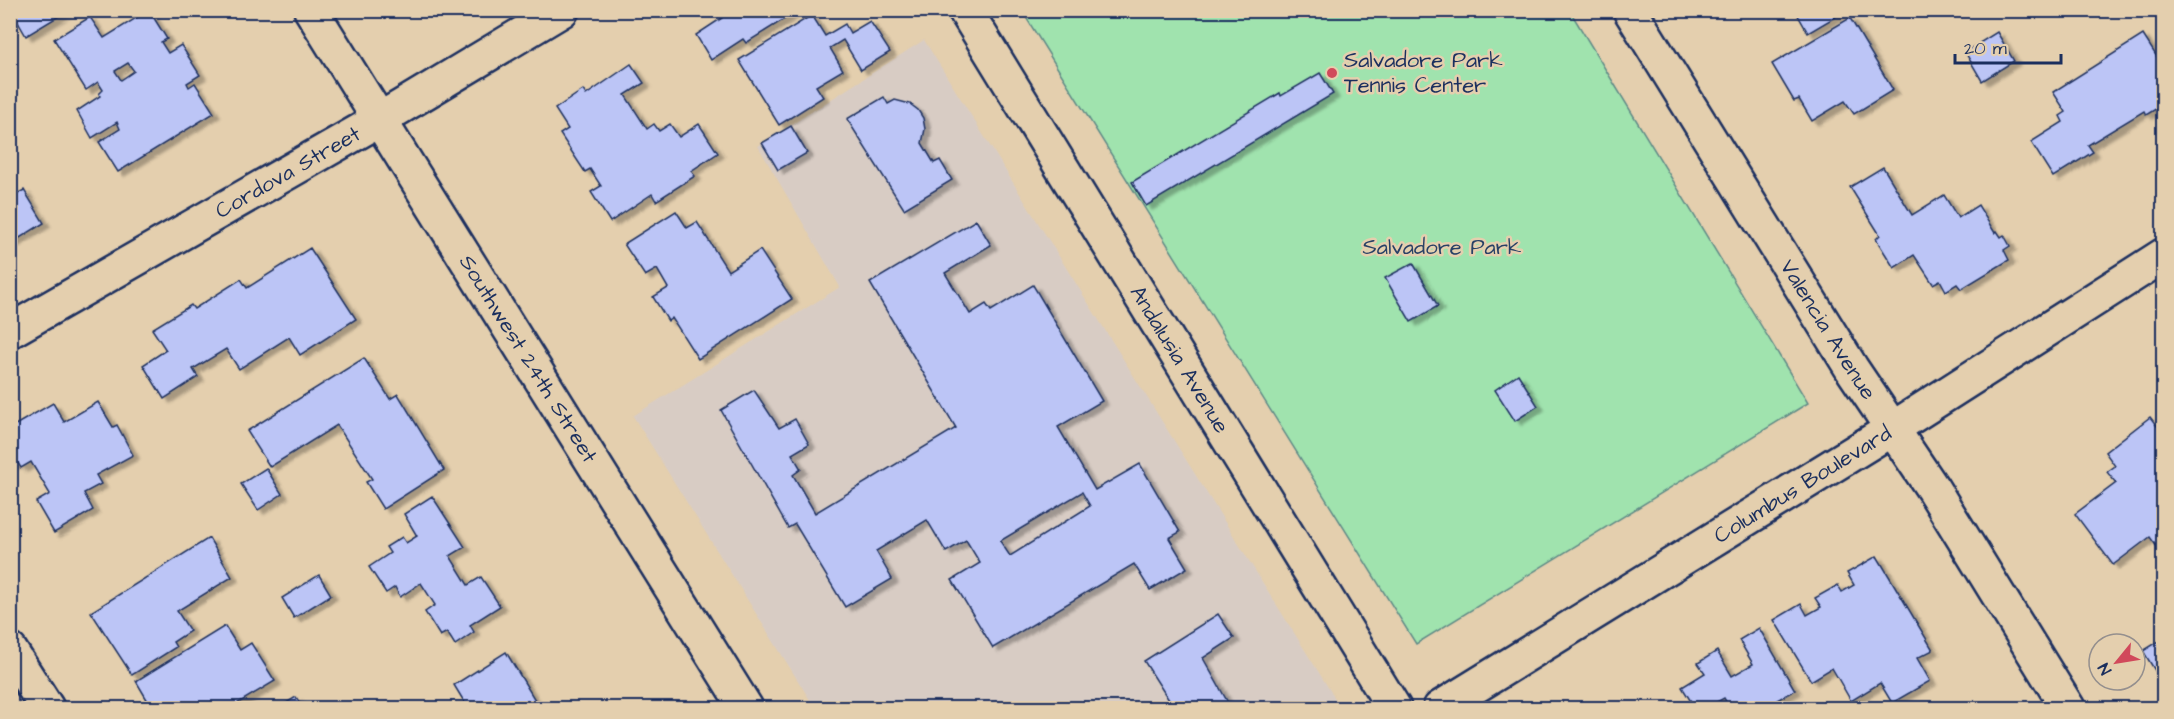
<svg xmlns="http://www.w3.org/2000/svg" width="2174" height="719" viewBox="0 0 2174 719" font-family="'Architects Daughter',sans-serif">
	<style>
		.built { fill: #d8ccc4 }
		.green { fill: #a0e3ae; stroke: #5e8986; stroke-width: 1.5 }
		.building { fill: #bcc5f6; stroke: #1b2f5e; stroke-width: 1.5; fill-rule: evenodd; filter: url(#shadow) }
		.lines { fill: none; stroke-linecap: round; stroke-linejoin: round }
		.street-casing { stroke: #1b2f5e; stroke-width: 38 }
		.secondary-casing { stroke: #1b2f5e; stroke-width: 38 }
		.street { stroke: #e4cfae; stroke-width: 33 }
		.secondary { stroke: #e4cfae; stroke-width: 33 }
		.poi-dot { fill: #d1495b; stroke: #e4cfae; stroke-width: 2 }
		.labels { text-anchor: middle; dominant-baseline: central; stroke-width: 5; stroke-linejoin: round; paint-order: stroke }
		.poi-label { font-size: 22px; fill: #1b2f5e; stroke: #e4cfae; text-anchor: start }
		.street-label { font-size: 22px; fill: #1b2f5e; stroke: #e4cfae }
		.park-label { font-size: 22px; fill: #284166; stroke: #e4cfae }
	</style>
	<defs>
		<filter id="shadow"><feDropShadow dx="6" dy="4" stdDeviation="1.5" flood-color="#0004"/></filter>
	</defs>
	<rect width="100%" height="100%" fill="#e4cfae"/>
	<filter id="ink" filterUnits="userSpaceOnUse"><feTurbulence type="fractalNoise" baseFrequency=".0167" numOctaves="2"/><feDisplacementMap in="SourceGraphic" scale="12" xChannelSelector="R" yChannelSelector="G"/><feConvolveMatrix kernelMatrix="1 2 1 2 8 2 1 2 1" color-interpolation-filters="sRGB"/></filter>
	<g filter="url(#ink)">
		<path class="built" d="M924 40 1341 708H815L633 416 840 287 758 146Z"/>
		<path class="green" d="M1022 11H1570L1808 403 1416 644Z"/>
		<g class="building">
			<path d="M11 10H69L26 36Z"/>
			<path d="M149 10 167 39 161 42 168 53 181 45 200 75 187 83 189 87 195 83 214 113 118 172 99 142 120 129 117 122 92 138 77 111 100 96 99 94 103 90 98 82 86 90 54 39 90 17 104 38ZM128 63 134 71 121 80 115 71Z"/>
			<path d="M717 10H799L746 43 743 39 711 60 696 35 722 18Z"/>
			<path d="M1795 10H1847L1808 33Z"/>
			<path d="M812 15 825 36 845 24 850 33 870 21 890 52 861 70 843 40 830 48 843 70 816 86 823 97 779 125 739 60Z"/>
			<path d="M1850 18 1893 90 1854 114 1845 101 1812 121 1799 99 1794 101 1772 64Z"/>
			<path d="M1997 32 2014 61 1982 81 1965 52Z"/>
			<path d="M2143 35 2164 68V104L2146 115 2144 111 2088 145 2093 152 2053 177 2031 142 2063 122 2060 116 2066 112 2053 92Z"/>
			<path d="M631 64 644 83 625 95 647 129 654 124 659 131 670 124 679 137 699 124 718 153 691 171 695 176 656 201 652 194 610 222 591 192 601 186 590 169 585 172 560 134 568 129 555 109 583 90 586 95Z"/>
			<path d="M1320 73 1333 94 1146 206 1132 182 1280 93 1281 96Z"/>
			<path d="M884 97 888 104 895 100 910 104 918 110 923 118 925 129 922 143 934 163 940 160 952 180 904 209 847 119Z"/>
			<path d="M791 126 807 153 778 170 762 143Z"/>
			<path d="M1883 167 1912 215 1944 195 1958 218 1978 205 1995 233 1997 231 2001 237 2004 235 2010 246 2004 250 2009 260 1961 289 1957 284 1946 291 1940 280 1933 284 1914 255 1894 268 1876 239 1880 235 1850 187Z"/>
			<path d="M10 188 15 195 24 190 44 223 10 244Z"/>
			<path d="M676 211 687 228 697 222 728 271 760 250 792 299 698 359 672 318 668 321 653 297 668 288 657 269 645 276 624 244Z"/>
			<path d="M976 220 991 245 945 273 970 314 986 304 991 311 1033 285 1102 401 1058 427 1095 490 1140 464 1180 532 1169 538 1187 568 1150 590 1134 564 993 648 952 580 980 563 966 540 946 552 927 520 876 551 892 579 845 607 795 524 788 528 721 410 754 390 779 428 795 419 809 444 792 454 801 469 793 475 815 513 956 428 870 283ZM1082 492 1090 506 1010 556 1000 541Z"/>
			<path d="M310 248 356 319 300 355 289 337 239 369 226 349 193 369 198 377 164 399 143 365 166 350 152 329 191 305 194 309 241 279 247 288Z"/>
			<path d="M1413 263 1438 306 1411 322 1385 278Z"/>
			<path d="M364 358 390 399 398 394 444 470 383 509 366 482 372 479 337 425 270 467 247 431Z"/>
			<path d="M1518 374 1538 406 1515 421 1495 390Z"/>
			<path d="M98 402 113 427 117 425 133 455 96 475 101 484 84 493 93 510 54 533 36 502 50 494 31 462 21 468 18 463 10 465V428L53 403 64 422Z"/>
			<path d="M2150 417 2164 435V542L2157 547 2150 537 2113 565 2075 514 2116 483 2107 472 2115 466 2105 452Z"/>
			<path d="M266 468 282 494 258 510 241 484Z"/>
			<path d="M432 496 465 547 450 556 468 585 481 577 500 606 470 625 474 632 455 645 447 632 440 636 425 612 435 605 421 583 400 597 395 587 386 593 369 567 390 553 386 547 402 537 406 543 417 536 404 514Z"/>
			<path d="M209 538 232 577 177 611 190 631 173 642 176 647 132 675 91 612Z"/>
			<path d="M1877 556 1933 650 1917 658 1930 681 1892 703 1880 683 1851 701 1832 668 1811 681 1774 620 1801 604 1807 615 1821 607 1815 598 1838 585 1842 592 1854 585 1847 573Z"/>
			<path d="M319 575 331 595 294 618 282 598Z"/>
			<path d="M1218 614 1234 638 1203 658 1231 708H1174L1144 661Z"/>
			<path d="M225 626 240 650 251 643 275 681 230 708H165L163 704 152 708 136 681Z"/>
			<path d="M1759 628 1795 690 1777 700 1782 708H1730L1724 698 1706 708H1695L1682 687 1705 673 1698 663 1717 651 1732 676 1753 664 1739 640Z"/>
			<path d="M2164 638V685L2143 651Z"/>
			<path d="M506 652 538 705 533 708H456L465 703 454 685Z"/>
			<path d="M296 697 303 708H278Z"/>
		</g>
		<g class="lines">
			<g class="street-casing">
				<g id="street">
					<path id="s1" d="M965 10 1394 708"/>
					<path id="s2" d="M1630 10 1852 369 1933 489 2068 708"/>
					<path id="s3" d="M10 331 379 120 562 10"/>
					<path d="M10 650 47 708"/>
					<path id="s4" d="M1440 708 1892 429 2164 255"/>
				</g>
			</g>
			<g class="secondary-casing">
				<g id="secondary">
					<path id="s5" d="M311 10 746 708"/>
				</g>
			</g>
			<use href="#street" class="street"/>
			<use href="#secondary" class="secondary"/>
		</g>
	</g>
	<circle class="poi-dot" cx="1332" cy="73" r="6"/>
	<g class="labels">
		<g class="poi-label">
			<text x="1344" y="60">Salvadore Park<tspan x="1344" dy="25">Tennis Center</tspan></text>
		</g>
		<g class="street-label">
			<text stroke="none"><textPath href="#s3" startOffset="320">Cordova Street</textPath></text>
			<text stroke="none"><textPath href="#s2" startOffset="376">Valencia Avenue</textPath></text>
			<text stroke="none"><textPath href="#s5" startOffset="411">Southwest 24th Street</textPath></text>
			<text stroke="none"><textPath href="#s1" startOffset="410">Andalusia Avenue</textPath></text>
			<text stroke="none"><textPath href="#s4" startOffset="426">Columbus Boulevard</textPath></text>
		</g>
		<g class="park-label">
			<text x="1442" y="247">Salvadore Park</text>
		</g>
	</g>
	<rect width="2174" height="719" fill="none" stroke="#e4cfae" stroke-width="36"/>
	<rect x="18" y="18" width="2138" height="683" fill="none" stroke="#1b2f5e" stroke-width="2" filter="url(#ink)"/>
	<g transform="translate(2117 662) rotate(240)"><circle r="28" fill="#e4cfae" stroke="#948f8e" stroke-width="1.5"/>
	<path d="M0-4.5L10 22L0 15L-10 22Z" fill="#d1495b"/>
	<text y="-9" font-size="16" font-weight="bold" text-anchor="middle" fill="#1b2f5e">N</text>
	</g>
	<path d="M1955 54v9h106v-9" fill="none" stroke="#1b2f5e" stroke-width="3"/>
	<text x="1964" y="54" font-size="18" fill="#1b2f5e" stroke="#e4cfae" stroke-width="4.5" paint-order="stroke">20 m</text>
</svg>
